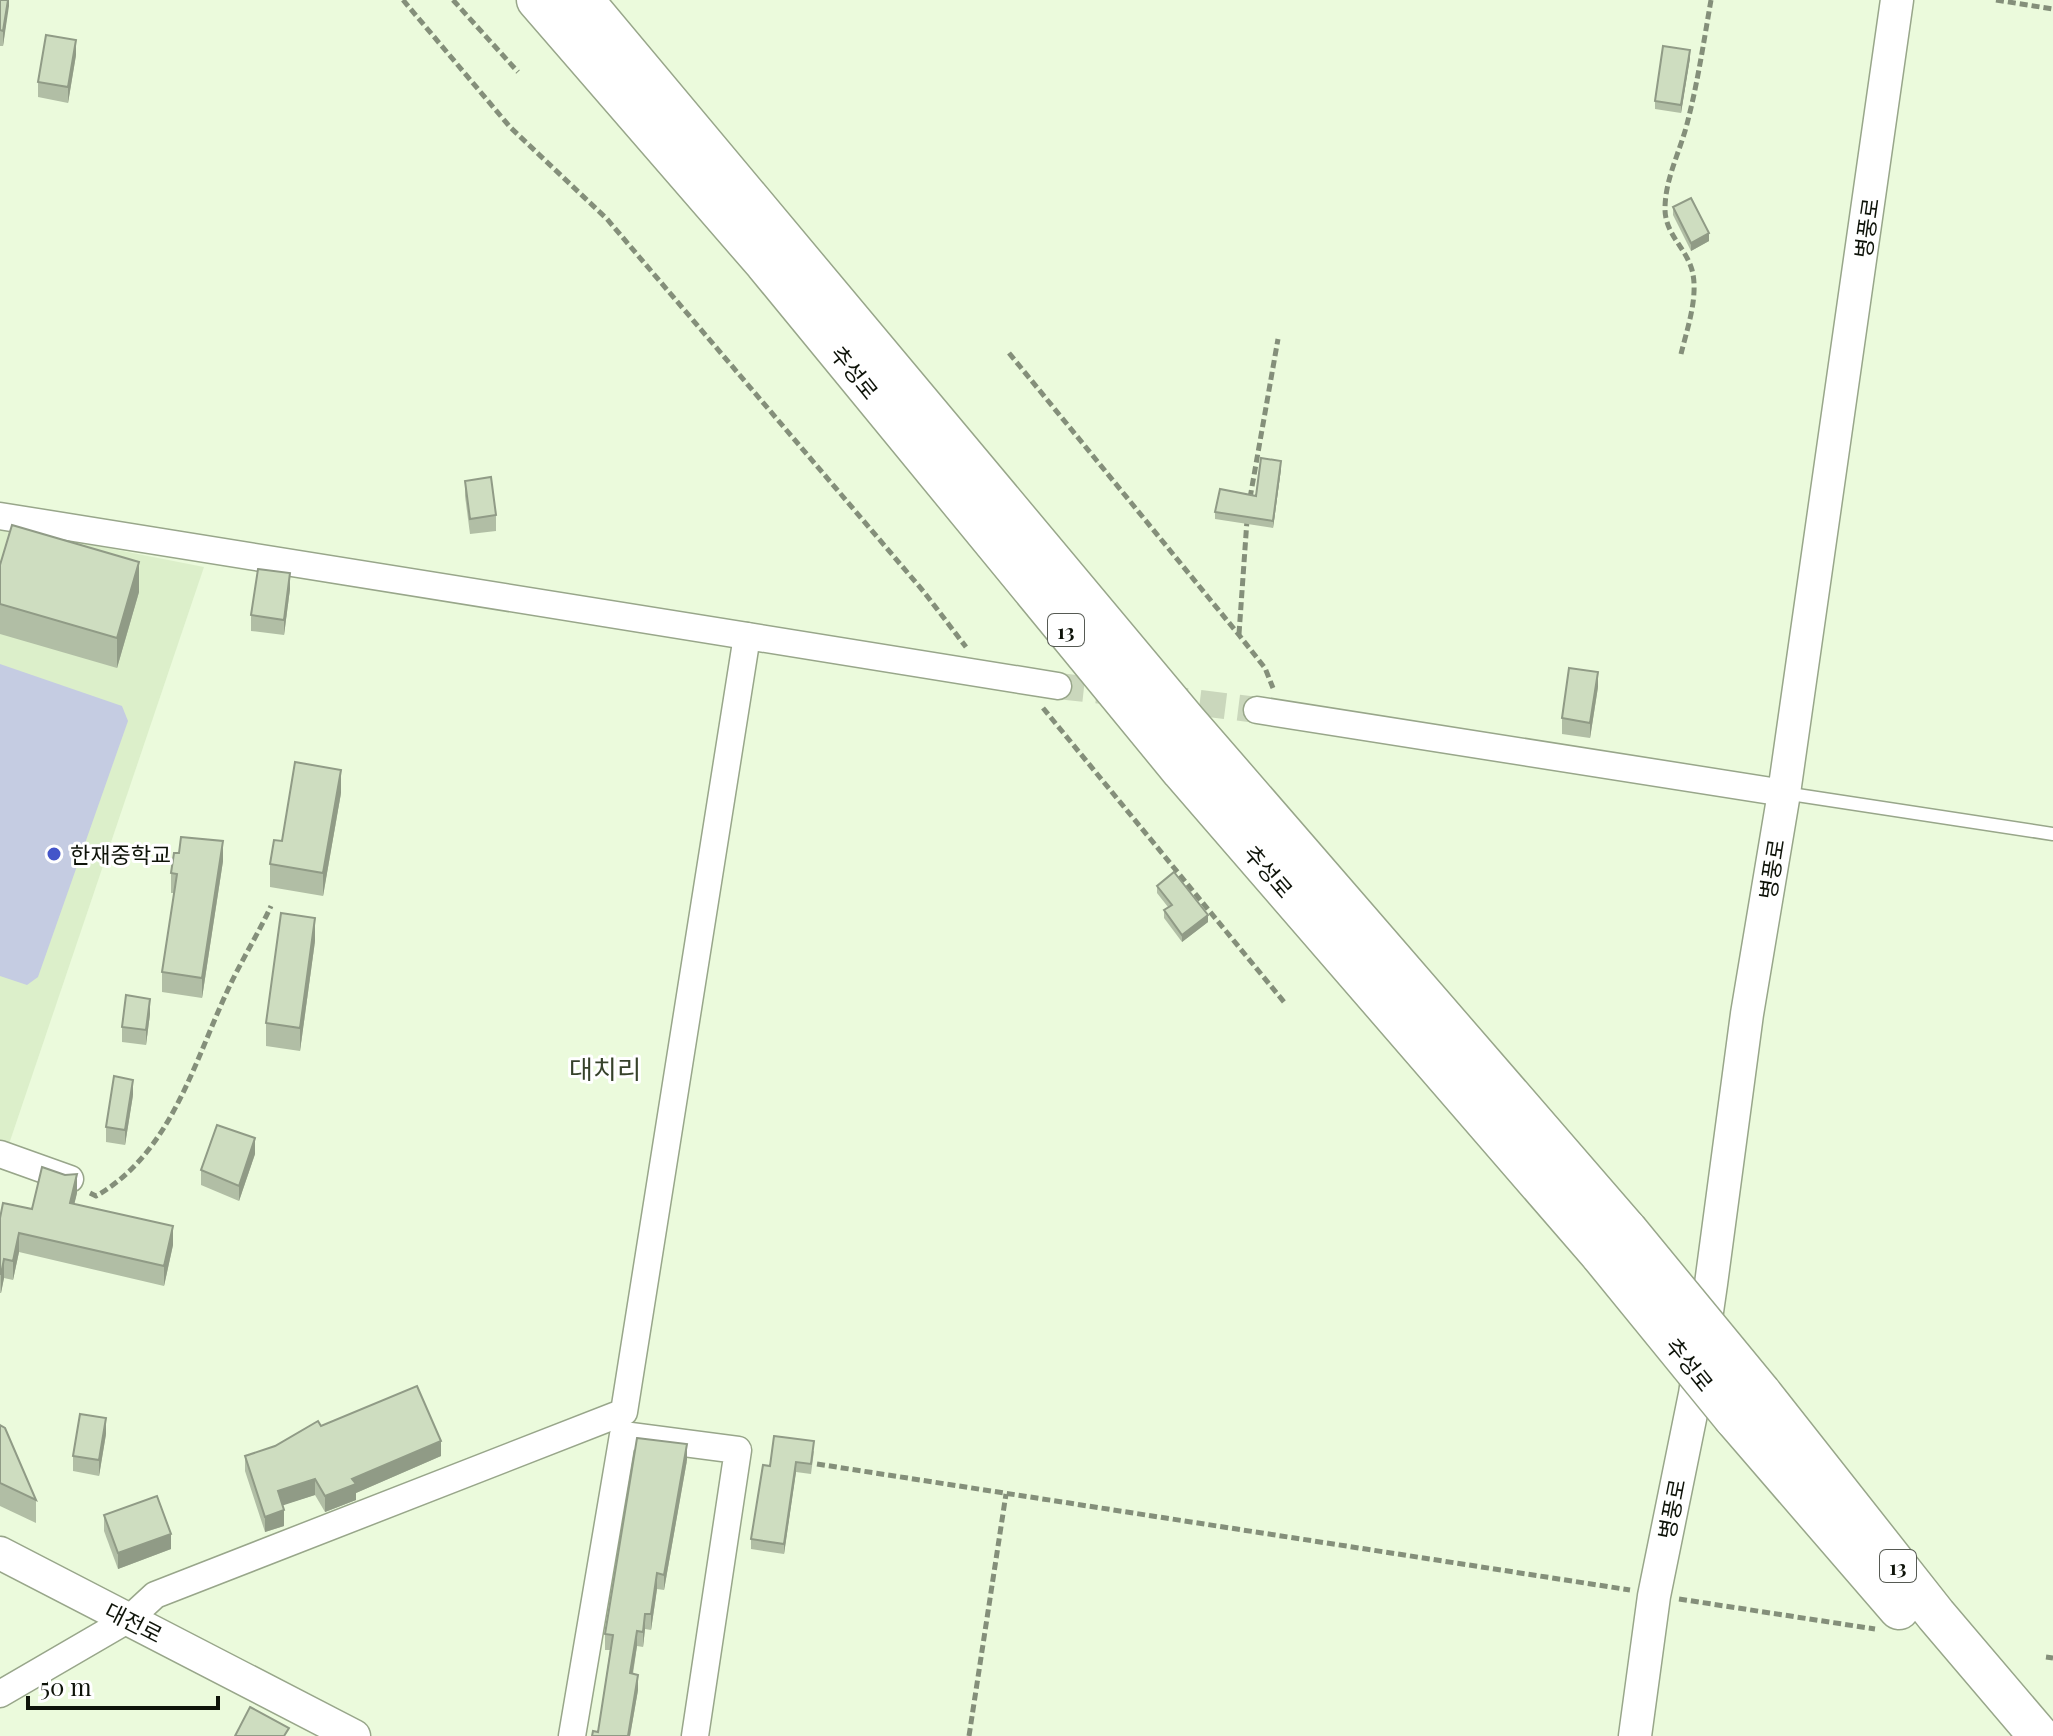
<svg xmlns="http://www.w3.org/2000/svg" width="2053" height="1736" viewBox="0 0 2053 1736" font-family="'Playfair Display','Noto Sans KR',serif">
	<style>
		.built { fill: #dcefca }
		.green { fill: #c5cce2 }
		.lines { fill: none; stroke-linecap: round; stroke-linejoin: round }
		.minor-tunnel { stroke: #cad7bc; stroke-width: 26; stroke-dasharray: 26 13; stroke-linecap: butt }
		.service-casing { stroke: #98a68a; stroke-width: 15 }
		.minor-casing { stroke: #98a68a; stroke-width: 29 }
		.tertiary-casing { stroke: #98a68a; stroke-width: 35 }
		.primary-casing { stroke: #98a68a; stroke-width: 43 }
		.path { stroke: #848f7a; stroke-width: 5; stroke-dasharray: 8 4; stroke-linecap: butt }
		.service { stroke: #fff; stroke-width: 12 }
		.minor { stroke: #fff; stroke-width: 26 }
		.tertiary { stroke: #fff; stroke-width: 32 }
		.primary { stroke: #fff; stroke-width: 40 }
		.primary-bridge-casing { stroke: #98a68a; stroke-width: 43; stroke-linecap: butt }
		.primary-bridge { stroke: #fff; stroke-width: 40 }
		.wall { fill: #b1bea5 }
		.shaded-wall { fill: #909b86 }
		.building { fill: #ceddc0; stroke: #909b86; stroke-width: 2 }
		.poi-dot { fill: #4455c9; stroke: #fff; stroke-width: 3 }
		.labels { text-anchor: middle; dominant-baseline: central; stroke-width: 6; stroke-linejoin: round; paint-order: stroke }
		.shield { fill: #fff; stroke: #565a53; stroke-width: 2 }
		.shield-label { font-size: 20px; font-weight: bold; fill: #0e1309 }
		.street-label { font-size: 22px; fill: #0e1309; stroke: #fff }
		.poi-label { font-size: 22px; fill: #0e1309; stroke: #fff; text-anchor: start }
		.quarter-label { font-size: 26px; fill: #36422a; stroke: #fff }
	</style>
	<rect width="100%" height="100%" fill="#ebfadc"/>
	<path class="built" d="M0 527 204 567 9 1144 0 1140Z"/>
	<path class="green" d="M0 664 122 706 128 721 38 977 27 985 0 976Z"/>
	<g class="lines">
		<g class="minor-tunnel">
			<path d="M1058 686 1122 693"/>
			<path d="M1161 698 1257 710"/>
		</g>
		<g class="service-casing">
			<path id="service" d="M1784 793 2053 834"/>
		</g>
		<g class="minor-casing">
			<g id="minor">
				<path d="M0 516 1058 686"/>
				<path d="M1257 710 1784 793"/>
				<path d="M0 1154 70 1179"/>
				<path d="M0 1694 129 1619 155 1595 624 1412 747 636"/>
				<path d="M572 1736 623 1435 738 1450 695 1736"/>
			</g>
		</g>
		<g class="tertiary-casing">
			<g id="tertiary">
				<path d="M0 1553 354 1736"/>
				<path d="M1635 1736 1654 1596 1695 1394 1711 1284 1747 1014 1784 793 1897 0"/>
			</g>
		</g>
		<g class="primary-casing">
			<g id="primary">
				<path d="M537 0 765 263 1182 771 1601 1255"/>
				<path d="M583 0 1186 721 1627 1230"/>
				<path d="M1761 1393 1936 1615 2039 1736"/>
				<path d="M1734 1418 1899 1609"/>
			</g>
		</g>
		<g class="path">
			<path d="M403 0 510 127 607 219 924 592 966 647"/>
			<path d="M453 0 518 72"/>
			<path d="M1996 0 2053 9"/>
			<path d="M1009 353 1239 635 1265 668 1273 688"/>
			<path d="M1681 354C1687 329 1699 296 1692 270 1686 248 1665 234 1665 209 1665 178 1681 150 1688 120 1698 81 1704 40 1711 0"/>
			<path d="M1250 498 1278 339"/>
			<path d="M1239 634 1247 520"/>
			<path d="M1043 708 1284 1002"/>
			<path d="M90 1193 96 1196C175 1151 196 1053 234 977 246 953 260 930 271 906"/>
			<path d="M817 1464 1630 1590"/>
			<path d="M1679 1599 1875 1629"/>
			<path d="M2046 1657 2053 1658"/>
			<path d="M969 1736 1006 1494"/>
		</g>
		<use href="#service" class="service"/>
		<use href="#minor" class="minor"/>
		<use href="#tertiary" class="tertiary"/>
		<use href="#primary" class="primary"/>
		<g class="primary-bridge-casing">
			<g id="primary-bridge">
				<path d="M1627 1230 1761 1393"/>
				<path d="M1601 1255 1734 1418"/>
			</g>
		</g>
		<use href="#primary-bridge" class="primary-bridge"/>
	</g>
	<g class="wall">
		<path d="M0 0H9L3 46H0Z"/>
		<path d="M76 55 68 103 38 97V82Z"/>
		<path d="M1690 58 1681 113 1655 109V101Z"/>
		<path d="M1673 207 1709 241 1691 251 1673 215Z"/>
		<path d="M1281 469 1273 528 1215 519V512L1256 496Z"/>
		<path d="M465 481 496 515V531L470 534 465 496Z"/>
		<path d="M0 565 139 592 117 668 0 634Z"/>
		<path d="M290 589 284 635 251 631V615Z"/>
		<path d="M1598 687 1590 738 1562 734V718Z"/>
		<path d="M341 793 323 896 270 887V864Z"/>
		<path d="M179 853 223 861 202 998 162 992V972L174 893H171V873Z"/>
		<path d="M1157 886 1208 922 1182 942 1164 918V910L1168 907 1157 893Z"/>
		<path d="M315 941 300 1051 266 1046V1023Z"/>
		<path d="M150 1014 146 1045 122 1042V1027Z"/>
		<path d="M133 1095 125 1145 106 1142V1127Z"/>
		<path d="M255 1154 239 1201 201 1185V1170Z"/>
		<path d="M77 1193 74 1204 173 1245 164 1286 19 1252 13 1280 4 1278 1 1293H0V1218L32 1209Z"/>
		<path d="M0 1425 36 1500V1523L0 1506Z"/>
		<path d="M321 1426 441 1456 356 1493V1500L325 1512 315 1495 282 1505 284 1526 265 1532 245 1471V1456L275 1446Z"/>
		<path d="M106 1434 99 1476 73 1471V1456Z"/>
		<path d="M814 1451 811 1474 796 1472 784 1554 751 1549V1539L770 1466Z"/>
		<path d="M687 1460 664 1590 657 1589 651 1630 645 1629 643 1647 637 1646 633 1674 638 1690 630 1736H592L598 1732 610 1650H605V1634Z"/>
		<path d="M104 1515 171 1549 118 1569 104 1531Z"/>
	</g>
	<g class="shaded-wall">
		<path d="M8 0H9V6L3 46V31Z"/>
		<path d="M76 40V55L68 103V87Z"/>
		<path d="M1690 50V58L1681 113V105Z"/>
		<path d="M1709 233V241L1691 251V243Z"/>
		<path d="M1281 461V469L1273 528V521Z"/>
		<path d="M139 562V592L117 668V638Z"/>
		<path d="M290 573V589L284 635V620Z"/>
		<path d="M1598 672V687L1590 738V723Z"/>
		<path d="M341 770V793L323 896V873Z"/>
		<path d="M223 841V861L202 998V978Z"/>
		<path d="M1208 915V922L1182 942V935Z"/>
		<path d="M315 918V941L300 1051V1028Z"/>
		<path d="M150 999V1014L146 1045V1030Z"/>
		<path d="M133 1080V1095L125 1145V1130Z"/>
		<path d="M255 1138V1154L239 1201V1186Z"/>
		<path d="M77 1174V1193L70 1222V1203Z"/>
		<path d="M173 1226V1245L164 1286V1266Z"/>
		<path d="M19 1233V1252L13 1280V1261Z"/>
		<path d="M4 1259V1278L1 1293V1274Z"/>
		<path d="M106 1418V1434L99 1476V1460Z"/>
		<path d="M441 1441V1456L356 1493V1500L325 1512V1496L352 1479Z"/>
		<path d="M687 1444V1460L664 1590V1575Z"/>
		<path d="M796 1462V1472L784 1554V1544Z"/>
		<path d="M315 1479V1495L278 1507V1491Z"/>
		<path d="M284 1510V1526L265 1532V1517Z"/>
		<path d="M171 1534V1549L118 1569V1553Z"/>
		<path d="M657 1573V1589L651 1630V1614Z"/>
		<path d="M645 1614V1629L643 1647V1632Z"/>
		<path d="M637 1631V1646L630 1689V1673Z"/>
		<path d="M638 1675V1690L630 1736H628Z"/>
	</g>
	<g class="building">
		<path d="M0 0H8L3 31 0 30Z"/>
		<path d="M46 35 76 40 68 87 38 82Z"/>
		<path d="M1663 46 1690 50 1681 105 1655 101Z"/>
		<path d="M1691 198 1709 233 1691 243 1673 207Z"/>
		<path d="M1261 458 1281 461 1273 521 1215 512 1220 489 1256 496Z"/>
		<path d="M491 477 496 515 470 519 465 481Z"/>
		<path d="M12 525 139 562 117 638 0 604V565Z"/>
		<path d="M258 569 290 573 284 620 251 615Z"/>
		<path d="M1569 668 1598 672 1590 723 1562 718Z"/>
		<path d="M295 762 341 770 323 873 270 864 274 840 282 841Z"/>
		<path d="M181 837 223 841 202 978 162 972 177 874 171 873 174 853H179Z"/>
		<path d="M1174 872 1208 915 1182 935 1164 910 1172 905 1157 886Z"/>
		<path d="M281 913 315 918 300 1028 266 1023Z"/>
		<path d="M126 995 150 999 146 1030 122 1027Z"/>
		<path d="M114 1076 133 1080 125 1130 106 1127Z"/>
		<path d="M217 1125 255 1138 239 1186 201 1170Z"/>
		<path d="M42 1167 65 1175 77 1174 70 1203 173 1226 164 1266 19 1233 13 1261 4 1259 1 1274H0V1218L3 1203 32 1209Z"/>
		<path d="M417 1386 441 1441 352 1479 356 1484 325 1496 315 1479 278 1491 284 1510 265 1517 245 1456 275 1446 318 1421 321 1426Z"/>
		<path d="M80 1414 106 1418 99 1460 73 1456Z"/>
		<path d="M0 1425 5 1428 36 1500 0 1483Z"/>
		<path d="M774 1436 814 1441 811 1464 796 1462 784 1544 751 1539 763 1465 770 1466Z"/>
		<path d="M637 1438 687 1444 664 1575 657 1573 651 1614H645L643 1632 637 1631 630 1673 638 1675 628 1736H592L593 1731 598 1732 613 1635 605 1634Z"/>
		<path d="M157 1496 171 1534 118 1553 104 1515Z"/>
		<path d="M250 1707 289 1728 284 1736H235Z"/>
	</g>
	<circle class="poi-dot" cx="54" cy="854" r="8"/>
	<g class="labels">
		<g class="shield">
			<rect x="1048" y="614" width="36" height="32" rx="6"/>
			<rect x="1880" y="1550" width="36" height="32" rx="6"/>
		</g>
		<g class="shield-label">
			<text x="1066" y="630">13</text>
			<text x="1898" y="1566">13</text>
		</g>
		<g class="street-label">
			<text transform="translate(1866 228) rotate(-82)">병풍로</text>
			<text transform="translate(855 372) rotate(51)">추성로</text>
			<text transform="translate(1771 869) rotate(-81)">병풍로</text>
			<text transform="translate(1269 871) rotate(49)">추성로</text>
			<text transform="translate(1690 1364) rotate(51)">추성로</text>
			<text transform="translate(1671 1509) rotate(-79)">병풍로</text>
			<text transform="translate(134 1622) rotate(27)">대전로</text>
		</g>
		<g class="poi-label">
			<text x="70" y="854">한재중학교</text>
		</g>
		<g class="quarter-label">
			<text x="605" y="1068">대치리</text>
		</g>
	</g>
	<path d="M28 1696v12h190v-12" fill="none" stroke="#0e1309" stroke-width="4"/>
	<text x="40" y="1696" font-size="24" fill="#0e1309" stroke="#ffffff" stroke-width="6" paint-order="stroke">50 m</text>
</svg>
